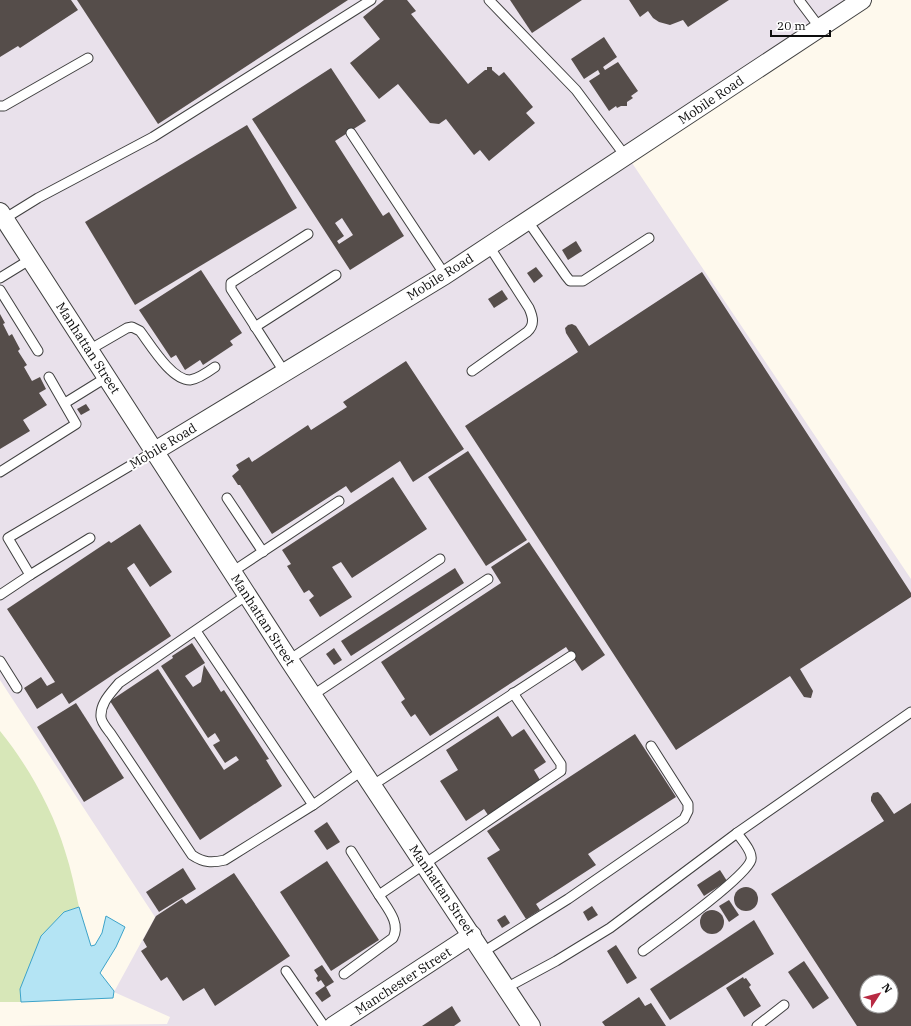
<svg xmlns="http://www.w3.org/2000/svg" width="911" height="1026" viewBox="0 0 911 1026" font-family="'IBM Plex Serif',serif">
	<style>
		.industrial { fill: #e9e1eb; fill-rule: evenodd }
		.green { fill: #d7e7b8 }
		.water { fill: #b4e4f4; stroke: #3da3c9 }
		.building { fill: #554d4a; fill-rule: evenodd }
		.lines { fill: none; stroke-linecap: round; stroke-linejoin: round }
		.service-casing { stroke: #404040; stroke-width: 11 }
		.minor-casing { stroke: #404040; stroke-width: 20 }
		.service { stroke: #fff; stroke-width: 9 }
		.minor { stroke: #fff; stroke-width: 18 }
		.labels { text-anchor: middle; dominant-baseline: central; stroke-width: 4; stroke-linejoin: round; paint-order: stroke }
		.street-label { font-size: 13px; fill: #0d0d0d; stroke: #fff }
	</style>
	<rect width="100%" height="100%" fill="#fef9ed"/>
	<path class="industrial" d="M0 0H872L628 157 911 579V1026H8L167 1024 170 1017 114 992 155 917 0 680ZM867 982H891V1006H867Z"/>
	<path class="green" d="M0 731C27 764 53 810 65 851 71 869 75 889 79 907L64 912 20 989 21 1002H0Z"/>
	<path class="water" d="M79 907 91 946 95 945 102 933 106 916 125 927 116 947 100 973 114 991 113 998 21 1002 20 989 41 936 64 912Z"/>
	<g class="building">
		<path d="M0 0H71L78 10 20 48 18 46 0 57Z"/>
		<path d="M77 0H348L158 124Z"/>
		<path d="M384 0H407L416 11 411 14 468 84 485 70H487V67H492V70L499 76 504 72 533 107 526 113 535 123 489 161 480 150 474 155 446 119 439 124 430 123 398 84 379 99 350 63 380 39 363 17Z"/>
		<path d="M510 0H582L532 33Z"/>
		<path d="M629 0H729L688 27 683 20 670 25 659 22 653 18 648 11 640 17Z"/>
		<path d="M604 37 617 57 603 67 605 70 618 62 638 91 631 96 633 98 627 102V106H621L617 108 616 106 609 111 589 81 600 74 598 70 584 79 571 59Z"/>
		<path d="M331 68 366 121 335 141 383 216 389 212 404 236 350 270 252 119ZM342 218 353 235 339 244 337 241 344 236 335 223Z"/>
		<path d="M247 125 297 208 135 305 85 222Z"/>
		<path d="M576 241 582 251 568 260 562 250Z"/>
		<path d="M536 267 543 276 534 283 527 273Z"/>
		<path d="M201 270 242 333 230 341 233 345 203 365 200 360 185 370 176 355 171 358 139 310Z"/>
		<path d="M702 272 911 593V597L800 669 813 691 811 698 804 697 790 676 676 750 465 426 578 352 566 333 565 328 568 325 572 324 576 326 589 346Z"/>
		<path d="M502 290 508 299 494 308 488 299Z"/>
		<path d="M0 314 5 323 3 324 9 336 12 334 20 349 18 351 27 365 24 367 32 381 40 377 46 389 39 393 47 405 23 420 30 431 0 449Z"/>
		<path d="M406 361 464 449 413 482 400 461 351 493 346 486 272 534 240 485H238L232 476 239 470 236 465 249 457 252 462 308 425 311 430 347 407 343 402Z"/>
		<path d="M86 404 90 410 81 415 77 409Z"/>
		<path d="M468 451 527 540 486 566 428 477Z"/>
		<path d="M393 477 427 529 352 578 341 562 332 567 352 597 320 617 309 600 314 596 309 590 304 593 287 566 291 564 282 550Z"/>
		<path d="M140 524 172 572 150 587 134 563 127 568 171 636 69 704 62 693 37 709 24 688 41 677 47 686 55 682 7 609 109 541 111 543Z"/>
		<path d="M529 542 605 655 582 671 566 647 430 736 415 714 411 717 401 702 405 699 381 662 501 583 491 567Z"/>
		<path d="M455 568 464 583 351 656 341 641Z"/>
		<path d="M192 643 205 663 185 676 193 687 201 682 204 665 221 692 224 690 269 759 266 760 282 786 200 840 110 701 158 669 224 770 239 760 236 756 225 763 213 745 220 741 215 733 208 738 161 666 173 658 172 656Z"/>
		<path d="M334 648 342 660 334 665 326 654Z"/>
		<path d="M76 703 124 778 84 802 37 727Z"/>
		<path d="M498 716 512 737 524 729 546 762 534 770 540 780 488 815 484 809 466 821 440 781 458 770 446 750Z"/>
		<path d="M635 734 676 797 588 854 596 865 536 904 540 910 526 919 487 858 500 850 487 831Z"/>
		<path d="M878 792 881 795 894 814 911 803V1026H857L771 894 884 821 871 801V797L873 793ZM867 982H891V1006H867Z"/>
		<path d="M327 822 340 842 327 850 314 831Z"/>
		<path d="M327 861 379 940 331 971 280 892Z"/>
		<path d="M183 868 196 889 159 912 146 892Z"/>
		<path d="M720 870 727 881 704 896 697 885Z"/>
		<path d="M234 873 290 956 215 1006 204 988 183 1001 167 977 161 981 141 951 147 947 143 940 156 916 182 899 186 904Z"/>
		<circle cx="746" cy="899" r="12"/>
		<path d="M729 900 739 915 729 922 719 906Z"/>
		<path d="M592 906 598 915 588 921 583 912Z"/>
		<circle cx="712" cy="922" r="12"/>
		<path d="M505 915 510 923 502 928 497 920Z"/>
		<path d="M754 920 774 954 670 1020 650 989Z"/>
		<path d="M616 945 637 978 627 984 607 951Z"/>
		<path d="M804 961 829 998 813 1009 788 972Z"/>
		<path d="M322 965 334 982 326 987 331 996 322 1002 315 993 325 986 321 980 318 982 316 978 318 976 314 970Z"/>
		<path d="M743 977 744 979 746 978 751 985 749 987 761 1006 744 1017 726 988Z"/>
		<path d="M639 997 645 1006 651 1003 666 1026H605L602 1022Z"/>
		<path d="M452 1006 461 1021 454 1026H422Z"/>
	</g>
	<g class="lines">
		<g class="service-casing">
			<g id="service">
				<path d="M489 0 576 90 626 157"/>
				<path d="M799 0 820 28"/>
				<path d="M0 106H4L88 58"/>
				<path d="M351 133 445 275"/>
				<path d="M4 219 38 198 153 137 371 0"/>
				<path d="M527 220 566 276 570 281H583L649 238"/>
				<path d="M0 278 31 259"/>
				<path d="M0 290 38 351"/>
				<path d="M255 327 336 275"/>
				<path d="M89 350 127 328 132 327 140 331C150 344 171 380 190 380 198 379 208 372 215 367"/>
				<path d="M472 371 527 332C535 325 533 317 529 308L489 246"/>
				<path d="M285 373 231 289V283L308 234"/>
				<path d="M65 403 107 377"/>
				<path d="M0 472 76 424 49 377"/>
				<path d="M227 498 263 552"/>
				<path d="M90 538 30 575 8 538 155 451"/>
				<path d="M232 572 339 501"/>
				<path d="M0 595 30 575"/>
				<path d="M247 595 119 683C111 693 100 703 101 717 101 722 108 730 111 734L192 855C204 863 212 863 225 860L313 805 363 770"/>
				<path d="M196 631 313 805"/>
				<path d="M289 660 440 559"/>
				<path d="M0 661 17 688"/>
				<path d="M313 695 488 579"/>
				<path d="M373 785 571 656"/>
				<path d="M351 851 379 895 561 771V764L513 693"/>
				<path d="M643 951C662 937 746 877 751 860 753 852 742 840 737 833"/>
				<path d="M483 952 568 899 684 819 688 811V804L651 746"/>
				<path d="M286 971 324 1026"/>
				<path d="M344 974 393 938C401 923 387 908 379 895"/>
				<path d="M506 988 556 961 610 928 737 833 911 712"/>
				<path d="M757 1026 784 1005"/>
			</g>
		</g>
		<g class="minor-casing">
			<g id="minor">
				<path d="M0 212 289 660 531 1026"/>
				<path d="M155 451 445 275 862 0"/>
				<path d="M333 1026 472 935"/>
			</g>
		</g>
		<use href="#service" class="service"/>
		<use href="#minor" class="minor"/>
	</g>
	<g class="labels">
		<g class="street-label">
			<text transform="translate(711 100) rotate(-34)">Mobile Road</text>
			<text transform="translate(440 277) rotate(-32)">Mobile Road</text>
			<text transform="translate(88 348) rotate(57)">Manhattan Street</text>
			<text transform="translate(163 446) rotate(-31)">Mobile Road</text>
			<text transform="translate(263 620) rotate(57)">Manhattan Street</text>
			<text transform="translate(442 890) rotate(56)">Manhattan Street</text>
			<text transform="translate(403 981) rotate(-33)">Manchester Street</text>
		</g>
	</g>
	<g transform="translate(879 994) rotate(54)"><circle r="19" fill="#ffffff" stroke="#9e9e9e"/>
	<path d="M0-3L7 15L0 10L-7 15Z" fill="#b82a43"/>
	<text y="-6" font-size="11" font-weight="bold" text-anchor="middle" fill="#0d0d0d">N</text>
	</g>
	<path d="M771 30v6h59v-6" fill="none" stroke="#0d0d0d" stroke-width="2"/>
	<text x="777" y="30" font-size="12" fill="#0d0d0d" stroke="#ffffff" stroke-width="3" paint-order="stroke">20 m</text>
</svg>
